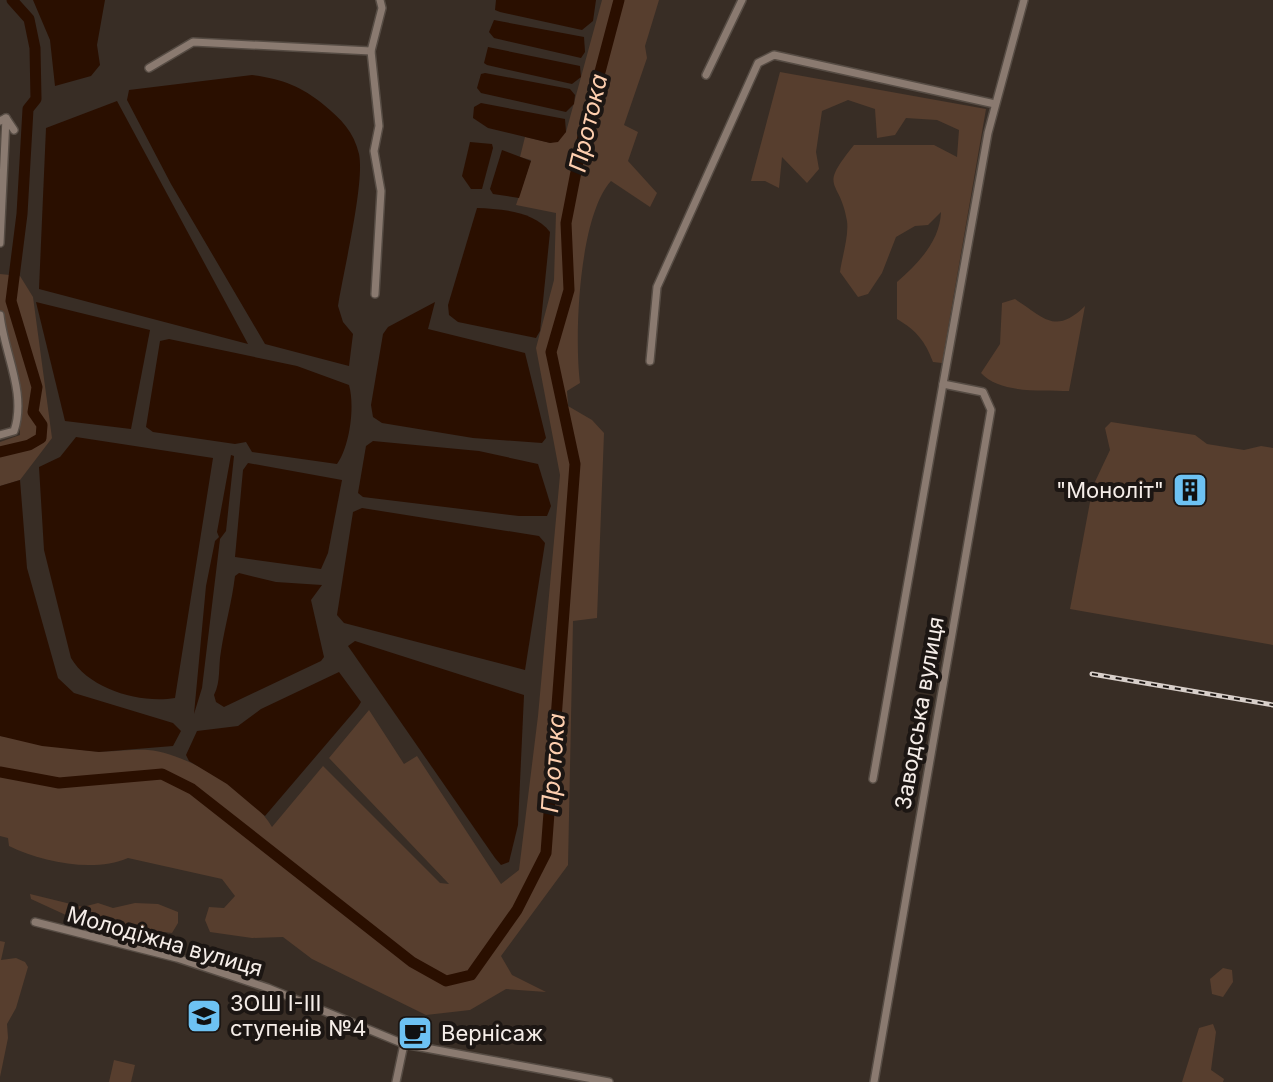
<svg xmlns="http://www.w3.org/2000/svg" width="1273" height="1082" viewBox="0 0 1273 1082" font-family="Inter,sans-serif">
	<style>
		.green { fill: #573e2e }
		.water { fill: #2a0f00 }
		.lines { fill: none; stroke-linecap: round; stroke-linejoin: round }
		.river { stroke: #2a0f00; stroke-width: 11 }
		.minor-casing { stroke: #564c44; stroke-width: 10 }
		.minor { stroke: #8a7a70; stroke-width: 7 }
		.rail-casing { stroke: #d8cfca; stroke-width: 5 }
		.rail { stroke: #1c1613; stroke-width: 2; stroke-dasharray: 6; stroke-linecap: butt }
		.labels { text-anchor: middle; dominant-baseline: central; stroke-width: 8; stroke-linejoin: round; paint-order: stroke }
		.poi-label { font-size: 22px; fill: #f5ede8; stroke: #1c1613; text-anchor: start }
		.street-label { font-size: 22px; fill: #f5ede8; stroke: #1c1613 }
		.water-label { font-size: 24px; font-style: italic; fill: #fecfaf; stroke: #1c1613 }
	</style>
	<rect width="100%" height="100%" fill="#382d25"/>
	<g class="green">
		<path d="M602 0H659L645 46 647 58 624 125 638 132 628 161 657 193 650 207 611 181C579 216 574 335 580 383L567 391 568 406 592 420 604 433 597 618 573 621 568 865 501 956 512 975 546 992 506 989 470 1010 426 1015 312 959 283 937 252 938 210 932 205 920 209 907 224 908 235 896 222 879 128 858C93 873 42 862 9 846L8 838 0 836V736C31 740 61 748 92 751 111 753 129 749 148 750 187 753 252 793 272 827L323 766 440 883 449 884 329 758 369 710 404 764 417 756 501 884 519 870 538 716 560 475 536 348 554 280 556 213 516 205 531 160 520 157 525 137 551 143 566 132Z"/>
		<path d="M780 72 986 109 942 363 933 362C925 341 917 331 897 319V282C918 264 940 241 941 212L928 225 915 226 896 237 882 273 868 294 858 297 840 272C842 257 849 236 847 221 840 177 817 191 854 145H934L957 157 959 130 937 120 906 118 895 135 877 138 875 109 848 100 822 111 816 152 819 169 807 183 782 157 779 188 765 181H751Z"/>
		<path d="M0 274 20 276 33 297 52 438 20 480 0 486V442L20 435 18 396 0 315Z"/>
		<path d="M1015 299C1045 318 1055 335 1085 306L1069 391C1043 390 1000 394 981 373L1000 344 1002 303Z"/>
		<path d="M1111 422 1195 435 1207 444 1244 450 1261 446 1273 448V645L1070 609 1093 486 1110 450 1105 428Z"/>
		<path d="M30 894 83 907 98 903 113 908 135 903 158 904 178 912V923L172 933 69 920 68 916 31 899Z"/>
		<path d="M0 941 5 942 1 960 16 958 25 962 28 967 16 1008 7 1024 8 1038 0 1077Z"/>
		<path d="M1223 968 1232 970 1233 982 1223 997 1212 994 1210 979Z"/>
		<path d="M1213 1024 1216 1032 1211 1070 1224 1079 1223 1082H1182L1199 1028Z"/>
		<path d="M114 1060 135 1065 131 1082H109Z"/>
	</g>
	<g class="water">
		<path d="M33 0H105L97 45 100 65 91 76 55 86 50 40Z"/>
		<path d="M496 0H596L593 21 582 30 500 12 495 10Z"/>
		<path d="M494 20 584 37 585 52 581 58 494 38 489 32Z"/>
		<path d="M488 47 580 66 581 77 572 84 487 65 484 63Z"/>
		<path d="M485 73 570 89 575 95 574 104 566 112 481 93 477 88 481 74Z"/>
		<path d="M252 75C282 79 301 86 324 105 341 119 354 132 359 154 365 183 343 273 338 306L343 322 353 334 349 366 265 344 171 184 127 100 129 90Z"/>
		<path d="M117 101 248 344 39 289 46 128Z"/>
		<path d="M481 103 565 119 566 132 558 142 550 143 488 128 473 118 474 107Z"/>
		<path d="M470 142 492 144 493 148 482 189H471L462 176Z"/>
		<path d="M502 150 531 161 519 198 493 194 490 189Z"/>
		<path d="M477 208C501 209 534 211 550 232L540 331 536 338 458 322 449 315 448 305Z"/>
		<path d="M36 302 150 330 131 429 65 421Z"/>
		<path d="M435 302 428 329 525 353 546 438 542 443 473 438 382 423 373 417 371 405 383 334 388 327Z"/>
		<path d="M169 339 297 366 349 385C355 406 350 446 337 464L252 452 246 442 235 444 153 432 146 427 160 341Z"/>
		<path d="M76 437 213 458 175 698C140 704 89 689 71 658L44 550 39 467 60 457Z"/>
		<path d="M373 441 479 451 538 464 551 506 547 516H519L363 497 358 493 366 446Z"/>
		<path d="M231 455 234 456 226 531 220 539 202 688 194 714 206 586 215 541 219 537 217 532Z"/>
		<path d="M248 463 342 480 328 553 321 569 235 557 243 470Z"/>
		<path d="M20 480 27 568 58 678 74 693 173 723 181 731 173 746 99 752 42 746 0 736V486Z"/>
		<path d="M362 508 539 536 545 543 525 670 344 623 337 615 353 512Z"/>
		<path d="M239 573 276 582 322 585 311 600 324 657 321 661 224 707 216 702 214 695C221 681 218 667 221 651 225 625 232 602 235 576Z"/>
		<path d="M355 641 524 695 518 825 509 862 501 865 495 858 348 646Z"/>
		<path d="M339 672 361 702 358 707 265 816 227 784 189 761 186 755 197 731 238 726 261 709Z"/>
	</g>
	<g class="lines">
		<g class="river">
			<path d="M0 452 29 445 41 438 42 425 33 412 37 387 11 301 22 214 28 109 36 99 35 48 29 19 12 0"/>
			<path d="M0 772 59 783 162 774 192 789 412 962 446 981 471 975 517 910 546 853 575 464 551 352 569 290 566 223 583 136 619 0"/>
		</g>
		<g class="minor-casing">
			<g id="minor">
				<path d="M149 68 193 42 371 51"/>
				<path d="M706 75 742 0"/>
				<path d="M0 121 6 118 14 130"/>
				<path d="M0 243 6 118"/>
				<path d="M375 294 381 191 374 151 379 126 371 51 382 8 380 0"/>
				<path d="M0 315C4 353 27 393 14 431L0 435"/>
				<path d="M650 361 657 287 758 63 774 55 995 104"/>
				<path d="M873 779 943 384"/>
				<path d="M35 922 177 958 268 988 404 1044 609 1082"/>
				<path d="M396 1082 404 1044"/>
				<path d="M874 1082 991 410 983 392 943 384 988 133 1024 0"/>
			</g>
		</g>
		<use href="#minor" class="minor"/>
		<g class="rail-casing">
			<path id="rail" d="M1092 674 1273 705"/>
		</g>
		<use href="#rail" class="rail"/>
	</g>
	<defs>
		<g id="building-square" transform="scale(1.8)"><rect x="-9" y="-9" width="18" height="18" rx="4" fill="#6dc2f3" stroke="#1c1613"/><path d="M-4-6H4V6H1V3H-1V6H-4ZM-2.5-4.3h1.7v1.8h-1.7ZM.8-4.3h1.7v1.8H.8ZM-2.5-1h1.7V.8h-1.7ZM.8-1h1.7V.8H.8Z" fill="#111"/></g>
		<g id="school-square" transform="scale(1.8)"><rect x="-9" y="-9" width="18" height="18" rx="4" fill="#6dc2f3" stroke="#1c1613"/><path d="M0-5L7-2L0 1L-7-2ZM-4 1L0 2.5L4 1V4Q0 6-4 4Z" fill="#111"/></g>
		<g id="cafe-square" transform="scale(1.8)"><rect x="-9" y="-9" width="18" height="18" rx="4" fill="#6dc2f3" stroke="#1c1613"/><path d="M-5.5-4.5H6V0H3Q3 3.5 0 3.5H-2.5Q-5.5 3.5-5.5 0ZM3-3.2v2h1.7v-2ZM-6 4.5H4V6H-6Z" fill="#111"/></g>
	</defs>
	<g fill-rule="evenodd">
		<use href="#building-square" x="1190" y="490"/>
		<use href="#school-square" x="204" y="1016"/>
		<use href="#cafe-square" x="415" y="1033"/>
	</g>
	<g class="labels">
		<g class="poi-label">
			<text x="1164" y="490" text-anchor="end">"Моноліт"</text>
			<text x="230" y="1003">ЗОШ І-ІІІ<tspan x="230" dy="25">ступенів №4</tspan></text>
			<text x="441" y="1033">Вернісаж</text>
		</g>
		<g class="street-label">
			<text transform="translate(919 713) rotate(-80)">Заводська вулиця</text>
			<text transform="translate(165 941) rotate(16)">Молодіжна вулиця</text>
		</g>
		<g class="water-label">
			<text transform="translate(588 123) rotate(-77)">Протока</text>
			<text transform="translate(553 763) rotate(-86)">Протока</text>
		</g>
	</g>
</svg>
